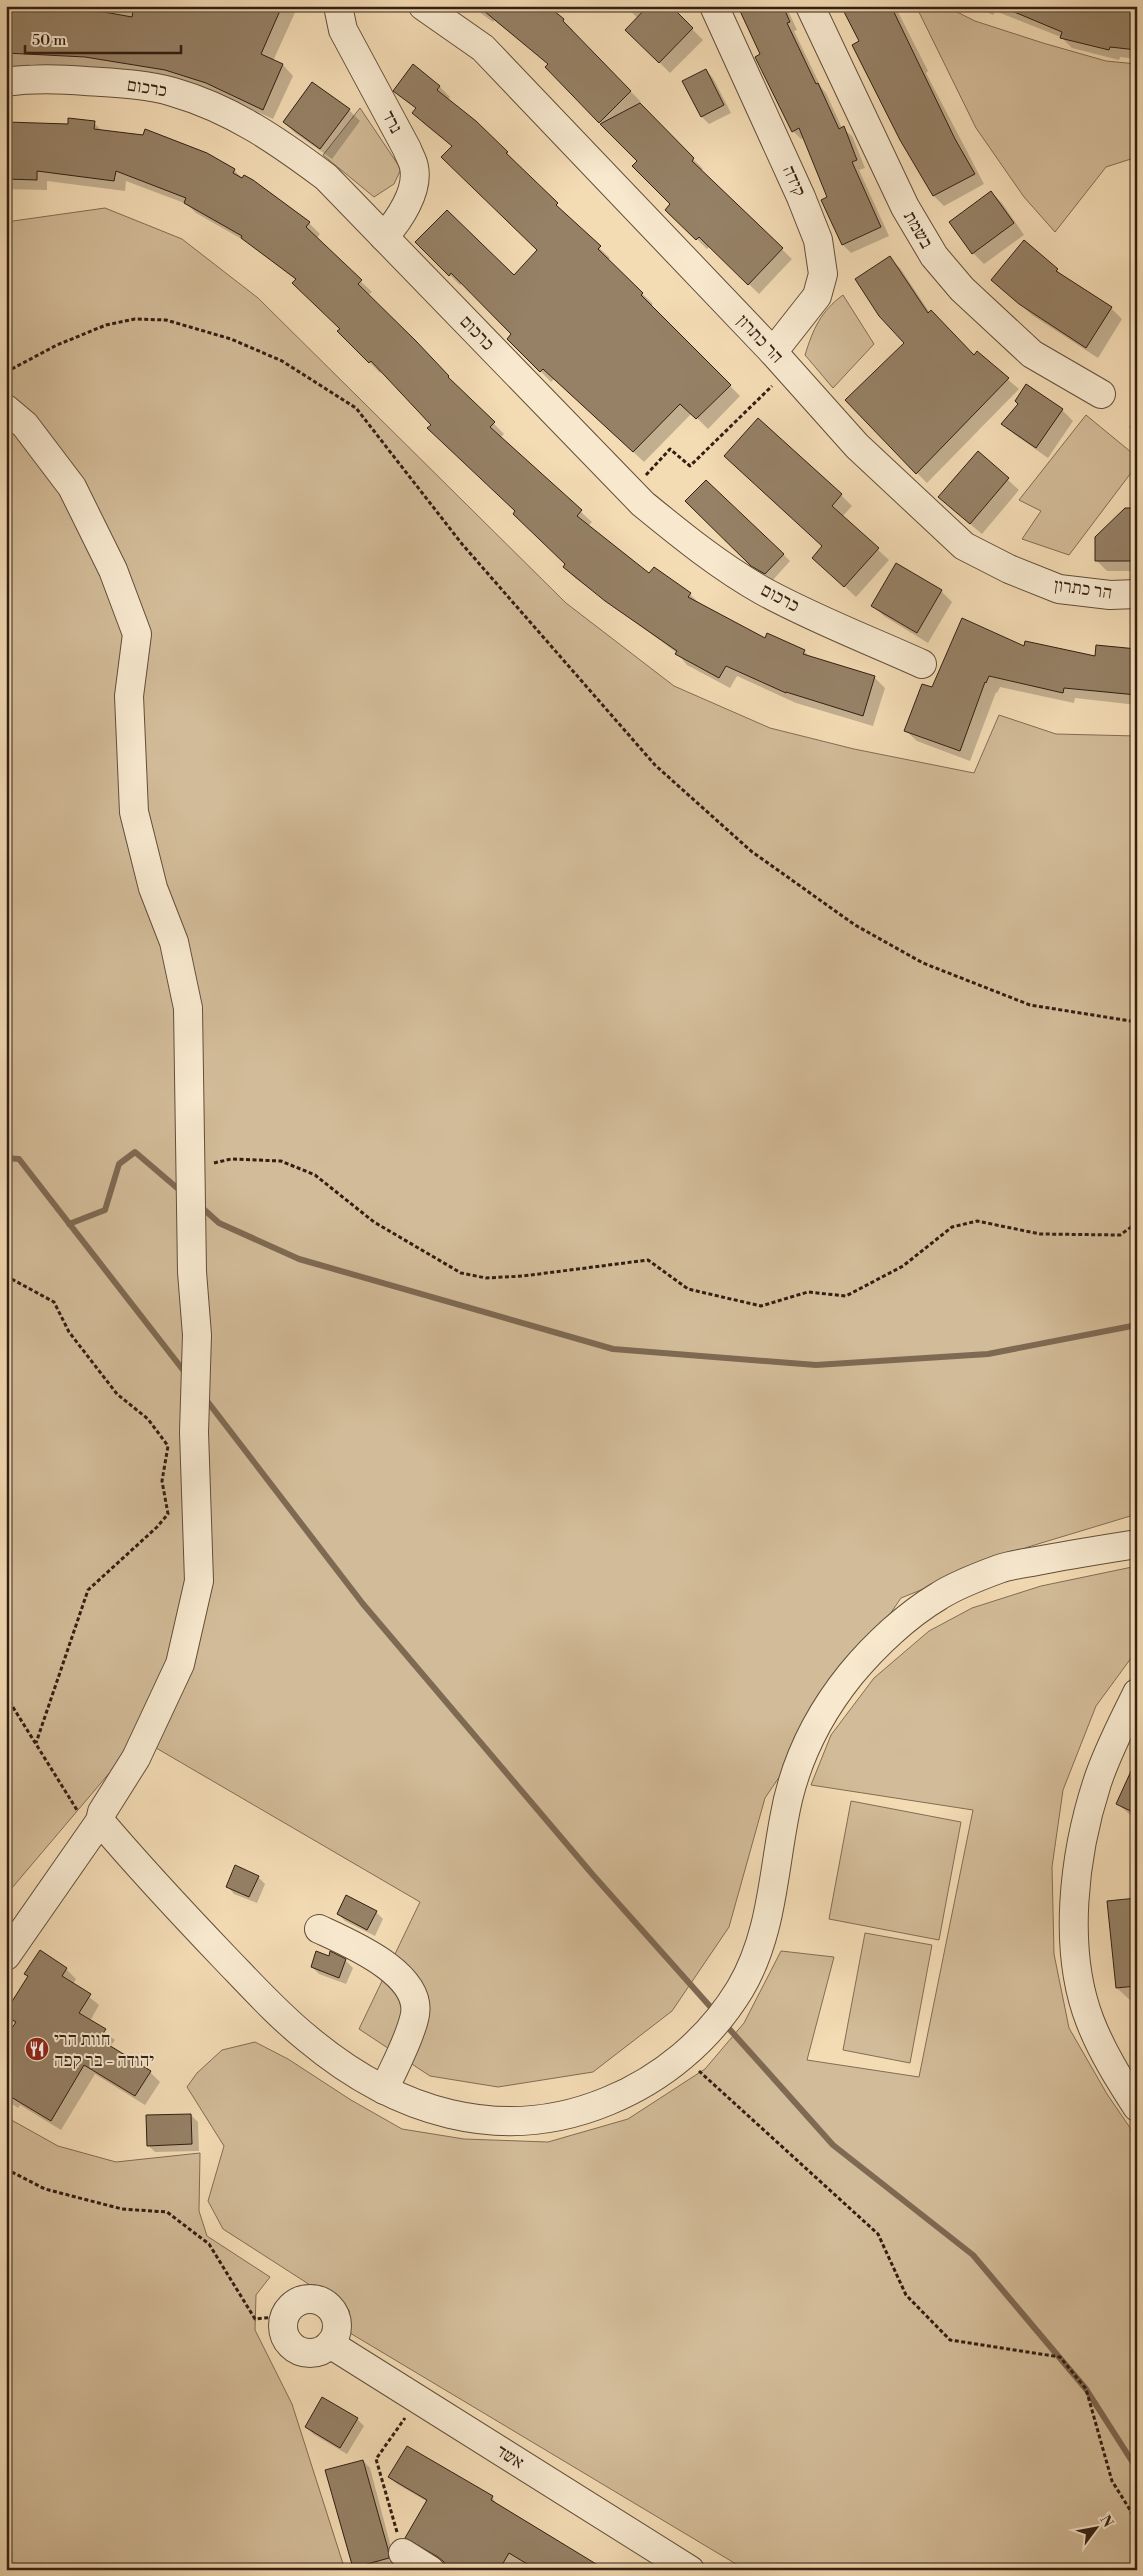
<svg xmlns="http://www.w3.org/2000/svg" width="1143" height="2576" viewBox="0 0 1143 2576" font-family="'Libre Bodoni','Frank Ruhl Libre',serif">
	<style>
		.green { fill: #d2bb98; stroke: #826d55 }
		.shadow { fill: #0003 }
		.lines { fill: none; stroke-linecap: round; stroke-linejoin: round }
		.stream { stroke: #7e6952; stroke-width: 6 }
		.building { fill: #968166; stroke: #321f12 }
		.minor-casing { stroke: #624e3a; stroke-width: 30 }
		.path { stroke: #321f12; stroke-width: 3; stroke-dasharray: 4 2.5; stroke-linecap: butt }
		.minor { stroke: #f7e8ce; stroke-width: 28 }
		.labels { text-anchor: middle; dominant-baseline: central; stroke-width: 4; stroke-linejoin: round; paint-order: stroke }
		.street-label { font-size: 18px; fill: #321f12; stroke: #f7e8ce }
		.poi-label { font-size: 18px; fill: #321f12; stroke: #f7e8ce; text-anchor: start }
	</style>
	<rect width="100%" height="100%" fill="#f3dbb4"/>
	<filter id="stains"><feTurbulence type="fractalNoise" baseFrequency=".004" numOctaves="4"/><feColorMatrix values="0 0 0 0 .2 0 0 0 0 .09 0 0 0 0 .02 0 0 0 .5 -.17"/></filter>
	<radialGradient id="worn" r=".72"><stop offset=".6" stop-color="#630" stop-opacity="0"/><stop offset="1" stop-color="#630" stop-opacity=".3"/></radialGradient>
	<g class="green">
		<path d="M916 6H945L975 21 1043 43 1106 61 1137 64V157L1106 167 1055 232 1024 197 976 128Z"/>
		<path d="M360 108 401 169 394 184 374 197 323 155Z"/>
		<path d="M105 208 182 239 258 298 566 603 674 686 770 728 854 749 974 773 999 715 1056 734 1137 736V1514L1028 1547 901 1598 765 1798 729 1927 672 2011 593 2072 498 2087 430 2076 359 2029 420 1902 139 1738 6 1895V222Z"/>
		<path d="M843 295 874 344 833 388 805 355C813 329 821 311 843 295Z"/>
		<path d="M1086 415 1137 457V465L1069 555 1022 539 1041 511 1019 500Z"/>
		<path d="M1137 1566V1650L1096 1706 1063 1790 1052 1867 1054 1954 1069 2028 1107 2094 1137 2138V2570H746L350 2333 349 2310 223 2229 208 2201 224 2146 187 2087 197 2073 222 2050 255 2042 288 2059 351 2100 402 2129 464 2139 548 2142 628 2119 705 2069 744 2023 781 1951 834 1957 807 2060 919 2077 973 1810 811 1785 831 1735 874 1678 929 1631 972 1608 1041 1586Z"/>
		<path d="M851 1801 961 1822 939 1940 829 1919Z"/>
		<path d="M865 1933 932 1945 910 2063 843 2050Z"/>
		<path d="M6 2117 58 2146 116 2162 200 2153 199 2211 207 2236 270 2277 256 2295 255 2330 292 2404 345 2570H6Z"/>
	</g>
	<g class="shadow">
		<path d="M6 6H298L273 61 283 65 293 76 273 119 218 94 176 80 96 67 30 64 31 67 6 70Z"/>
		<path d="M471 6H547L573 30 572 32 641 102 639 104 703 169 701 171 792 259 759 294 710 246 707 249 667 210 672 204 639 161 547 67 549 65 494 20 493 22Z"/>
		<path d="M624 6H669L703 40 670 73 627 30 638 18Z"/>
		<path d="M753 6H786L797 30 794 31 821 87 826 93 842 128 852 136 865 168 859 170 889 236 851 253 843 245 829 198 804 138 801 139 793 131 762 55Z"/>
		<path d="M842 6H898L900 10 898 12 928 71 926 73 984 184 944 206 934 196 853 46 861 42Z"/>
		<path d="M975 6H1137V59L1120 57 1119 60 1072 48 1061 37 995 11 993 15Z"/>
		<path d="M706 70 713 78 731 113 709 124 702 117Z"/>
		<path d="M439 86 450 97 447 100 507 153 566 216 610 258 608 260 653 304 651 306 740 396 708 429 692 413 644 462 554 379 551 382 509 339 513 334 462 283 460 285 417 242 514 276 538 250 453 147 424 124 414 113 417 110 395 90Z"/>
		<path d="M349 110 360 121 332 159 295 133 284 122Z"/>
		<path d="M94 123 103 132 234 170 243 179 309 223 320 234 316 239 372 292 368 295 504 434 500 438 592 522 588 526 650 575 654 568 690 594 701 605 765 640 804 651 810 657 874 677 885 688 873 726 796 703 737 676 730 688 687 665 677 653 575 578 564 567 567 564 382 371 380 373 339 331 341 329 296 280 247 242 196 213 187 204 126 181 125 191 47 181V190L6 189V124L69 125Z"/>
		<path d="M991 192 1002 203 1024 235 984 264 973 253Z"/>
		<path d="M890 258 900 268 930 313 974 357 977 353 1019 389 927 483 917 473 906 343Z"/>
		<path d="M1057 270 1067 280 1111 308 1122 319 1098 358 1032 315 993 280Z"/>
		<path d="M1137 325V343L1130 336Z"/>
		<path d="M1019 404 1062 410 1073 421 1048 458 1014 434 1003 424Z"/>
		<path d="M1137 416V434L1129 427Z"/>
		<path d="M978 453 1019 490 982 534 951 508Z"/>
		<path d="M725 456 841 495 852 506 842 517 889 560 856 597 825 568 824 547Z"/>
		<path d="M686 501 783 554 790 561 773 580 760 573Z"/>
		<path d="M1137 509V571H1107L1096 560Z"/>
		<path d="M941 591 952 602 928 643 884 616 873 606Z"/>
		<path d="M1025 647 1096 658 1137 650V705L1075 698 1074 703 1000 687 997 693 996 692 970 761 917 741 906 731 932 689Z"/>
		<path d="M1137 1761V1821L1118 1804Z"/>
		<path d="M258 1877 265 1884 257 1903 234 1894 227 1886Z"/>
		<path d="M1137 1899V2002H1132L1117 1988Z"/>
		<path d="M376 1912 383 1919 375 1936 345 1921 338 1914Z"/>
		<path d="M329 1958 345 1960 353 1968 346 1984 319 1974 312 1967Z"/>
		<path d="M66 1969 76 1979 73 1984 99 2005 90 2021 115 2040 110 2047 150 2072 160 2082 145 2105 95 2074 61 2130 20 2105 18 2108 6 2100V2040L16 2025 6 2015 29 1977 26 1974Z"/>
		<path d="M191 2115 198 2122 199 2151 155 2152 148 2145Z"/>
		<path d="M357 2419 364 2426 347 2454 313 2434 306 2426Z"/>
		<path d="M363 2461 370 2468 397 2570H355L327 2471Z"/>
		<path d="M390 2477 492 2497 498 2506 604 2570H449L443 2562 414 2545 407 2538 428 2502 397 2484Z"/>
	</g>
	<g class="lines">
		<g class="stream">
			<path d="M6 1158 19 1159 187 1375"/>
			<path d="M199 1205 219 1223 299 1259 613 1349 816 1365 988 1354 1137 1325"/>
			<path d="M69 1224 105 1210 119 1164 135 1152 183 1193"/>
			<path d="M204 1397 363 1604 593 1875 715 2012"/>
			<path d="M723 2022 833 2145 973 2255 1086 2389 1137 2469"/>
		</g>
	</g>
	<g class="building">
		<path d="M134 6H282L261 54 283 64 263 110 206 83 165 70 85 57 6 53V7L104 12 132 17Z"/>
		<path d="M478 6H548L564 19 563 21 631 91 599 123 545 67 548 64Z"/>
		<path d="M648 6H671L693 28 659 63 625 30Z"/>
		<path d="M750 6H783L790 22 787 23 816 84 818 83 839 129 844 126 857 160 852 162 881 227 842 245 821 200 827 197 799 128 792 132 755 57 760 54 740 11Z"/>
		<path d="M841 6H891L955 139 975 174 933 196 900 140 852 45 859 41Z"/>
		<path d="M1000 6H1137V50L1110 47 1109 50 1060 38 1062 32Z"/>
		<path d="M413 64 440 86 437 90 476 121 508 152 506 153 558 203 556 205 601 246 598 249 643 293 641 295 731 385 696 419 680 404 633 452 543 369 540 372 507 339 511 334 451 273 449 276 415 242 447 210 514 275 537 250 441 157 452 146 412 113 416 108 393 91Z"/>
		<path d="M706 69 724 105 701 117 682 81Z"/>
		<path d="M312 82 350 109 320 149 283 122Z"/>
		<path d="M640 103 694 158 692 161 783 248 748 285 699 237 696 240 665 210 670 204 632 166 637 161 600 124Z"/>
		<path d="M68 118 95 121 94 129 143 135 145 129 207 153 235 169 233 173 242 178 244 175 253 180 310 222 306 227 362 280 358 284 416 341 449 376 448 377 495 422 490 427 582 510 577 516 649 573 654 567 691 593 688 597 765 638 767 633 805 650 803 654 875 676 863 716 786 692V693L726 666 719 678 675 654 677 651 605 601 563 567 565 564 513 514 515 511 427 428 431 425 371 361 369 363 337 331 340 329 292 283 296 279 241 238 242 236 184 203 186 198 116 171 114 181 37 171V180L6 179V122L68 124Z"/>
		<path d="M991 191 1014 223 972 254 949 222Z"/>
		<path d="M1024 240 1058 269 1056 271 1112 307 1086 348 1019 304 991 280Z"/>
		<path d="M890 256 928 313 931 310 974 355 977 351 1009 378 916 474 845 400 904 343 879 316 855 279Z"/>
		<path d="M1026 384 1063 409 1036 448 1001 424 1018 404 1015 401Z"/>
		<path d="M758 418 842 494 832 506 879 548 844 587 812 558 822 546 724 456Z"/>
		<path d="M978 451 1009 478 970 524 938 497Z"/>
		<path d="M706 480 784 554 765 574 751 566 685 501Z"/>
		<path d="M1125 508H1137V561H1095V537Z"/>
		<path d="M896 563 942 590 917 633 871 606Z"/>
		<path d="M962 618 1024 646 1025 641 1095 656 1096 645 1137 649V695L1064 688 1063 693 989 676 986 683 985 682 960 751 904 731 922 684 932 687Z"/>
		<path d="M1137 1758V1814L1116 1804Z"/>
		<path d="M235 1865 259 1876 249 1897 226 1887Z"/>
		<path d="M346 1895 377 1911 367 1930 337 1914Z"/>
		<path d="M1137 1898V1986L1116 1988 1107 1901Z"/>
		<path d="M40 1950 67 1968 62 1976 91 1994 79 2013 106 2029 99 2039 151 2071 135 2096 84 2065 51 2121 6 2094V2037L16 2022 6 2016V2011L28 1976 24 1974Z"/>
		<path d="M316 1951 329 1956 330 1951 346 1959 339 1978 311 1967Z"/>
		<path d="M191 2114 192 2144 147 2146 146 2115Z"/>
		<path d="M322 2397 358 2418 340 2448 305 2427Z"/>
		<path d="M407 2446 493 2496 491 2500 606 2570H537L509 2553 499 2570H445L444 2562 438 2557 405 2538 427 2500 388 2477Z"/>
		<path d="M363 2460 388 2549 389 2558 353 2568 325 2470Z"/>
	</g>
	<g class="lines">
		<g class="minor-casing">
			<g id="minor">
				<path d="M338 6 343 30 407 149C409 155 413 161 414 167 419 191 399 220 384 237"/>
				<path d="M423 6 483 48 773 352 857 446 964 546 1009 569 1059 589 1110 595 1137 594"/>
				<path d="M714 6 801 197 818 240 823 274 817 296 773 352"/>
				<path d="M810 6 905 207 934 256 962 289 1032 354 1101 394"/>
				<path d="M6 82C33 78 60 79 86 81 115 83 146 84 173 92 232 109 278 141 326 177L643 504C681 535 720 567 763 591 814 619 869 640 922 664"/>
				<path d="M6 409 25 425 72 487 113 570 137 634 129 696 134 812 153 888 174 942 188 1008 192 1272 197 1335 194 1432 199 1581 180 1664 136 1758 102 1812 100 1821 6 1956"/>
				<path d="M1137 1693C1123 1722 1107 1752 1097 1783 1074 1854 1062 1949 1090 2021 1102 2052 1119 2079 1137 2107"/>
				<path d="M100 1821C140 1868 181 1912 224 1957 251 1985 278 2015 308 2039 394 2111 500 2146 608 2101 662 2079 709 2040 740 1989 771 1937 773 1877 784 1819 793 1766 817 1716 851 1674 875 1645 907 1615 939 1596 956 1585 980 1576 999 1569 1013 1564 1028 1563 1042 1560 1074 1554 1105 1549 1137 1544"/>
				<path d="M319 1929C349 1943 427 1975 414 2019 408 2043 394 2067 384 2090"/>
				<circle cx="310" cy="2326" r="27"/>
				<path d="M330 2344 690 2570"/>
				<path d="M403 2553 430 2570"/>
			</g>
		</g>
		<g class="path">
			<path d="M6 372 57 345 106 325 135 319 166 320 231 339 282 361 356 408 462 544 655 765 751 851 855 925 923 963 1030 1005 1137 1022"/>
			<path d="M646 475 670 449 690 466 772 386"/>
			<path d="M214 1163 231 1159 281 1161 315 1175 374 1222 461 1273 486 1278 523 1276 648 1260 688 1289 761 1306 808 1292 846 1296 903 1266 952 1227 977 1221 1040 1234 1120 1235 1137 1223"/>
			<path d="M6 1276 54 1302 69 1332 117 1394 148 1419 168 1446 162 1481 168 1514 157 1527 88 1590 36 1743"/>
			<path d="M6 1696 77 1810"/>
			<path d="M699 2071 878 2234 906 2295 950 2340 1060 2357 1086 2389 1112 2481 1137 2521"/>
			<path d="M6 2169 45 2189 122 2209 167 2212 209 2244 255 2319 285 2316"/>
			<path d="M397 2532 376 2459 405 2418"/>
		</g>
		<use href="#minor" class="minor"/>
	</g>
	<defs>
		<g id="restaurant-disc" transform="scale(1.25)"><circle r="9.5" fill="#8f2418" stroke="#f7e8ce"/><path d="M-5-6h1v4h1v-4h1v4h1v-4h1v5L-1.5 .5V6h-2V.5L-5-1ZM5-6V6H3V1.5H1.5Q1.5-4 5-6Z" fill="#fff"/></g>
	</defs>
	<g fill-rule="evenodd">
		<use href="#restaurant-disc" x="37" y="2049"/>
	</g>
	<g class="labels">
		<g class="street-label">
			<text transform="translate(147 88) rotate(9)">כרכום</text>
			<text transform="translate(392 122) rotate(62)">נרד</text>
			<text transform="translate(794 181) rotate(66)">קידה</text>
			<text transform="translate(918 230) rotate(60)">בשמת</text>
			<text transform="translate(477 333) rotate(46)">כרכום</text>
			<text transform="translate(760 339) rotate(47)">הר כתרון</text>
			<text transform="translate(1083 589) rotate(8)">הר כתרון</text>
			<text transform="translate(780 598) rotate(28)">כרכום</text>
			<text transform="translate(510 2457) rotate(32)">אשד</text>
		</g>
		<g class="poi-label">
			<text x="54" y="2039">חוות הרי<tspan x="54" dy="21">יהודה - בר קפה</tspan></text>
		</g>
	</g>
	<rect width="1143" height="2576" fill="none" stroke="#f3dbb4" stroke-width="25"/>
	<rect x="8" y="8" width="1128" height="2561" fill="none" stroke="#321f12" stroke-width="2.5"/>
	<rect x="12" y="12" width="1118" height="2551" fill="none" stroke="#321f12"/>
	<g transform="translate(1096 2528) rotate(58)" stroke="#f7e8ce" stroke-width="4" paint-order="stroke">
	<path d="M0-4L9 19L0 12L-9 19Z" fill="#321f12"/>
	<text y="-8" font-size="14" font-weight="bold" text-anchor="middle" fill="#321f12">N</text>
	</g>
	<path d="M25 45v8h156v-8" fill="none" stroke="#321f12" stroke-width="2.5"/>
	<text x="32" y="45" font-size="15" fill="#321f12" stroke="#f7e8ce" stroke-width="4" paint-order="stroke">50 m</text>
	<rect width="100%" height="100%" filter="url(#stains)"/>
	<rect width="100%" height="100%" fill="url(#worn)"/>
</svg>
